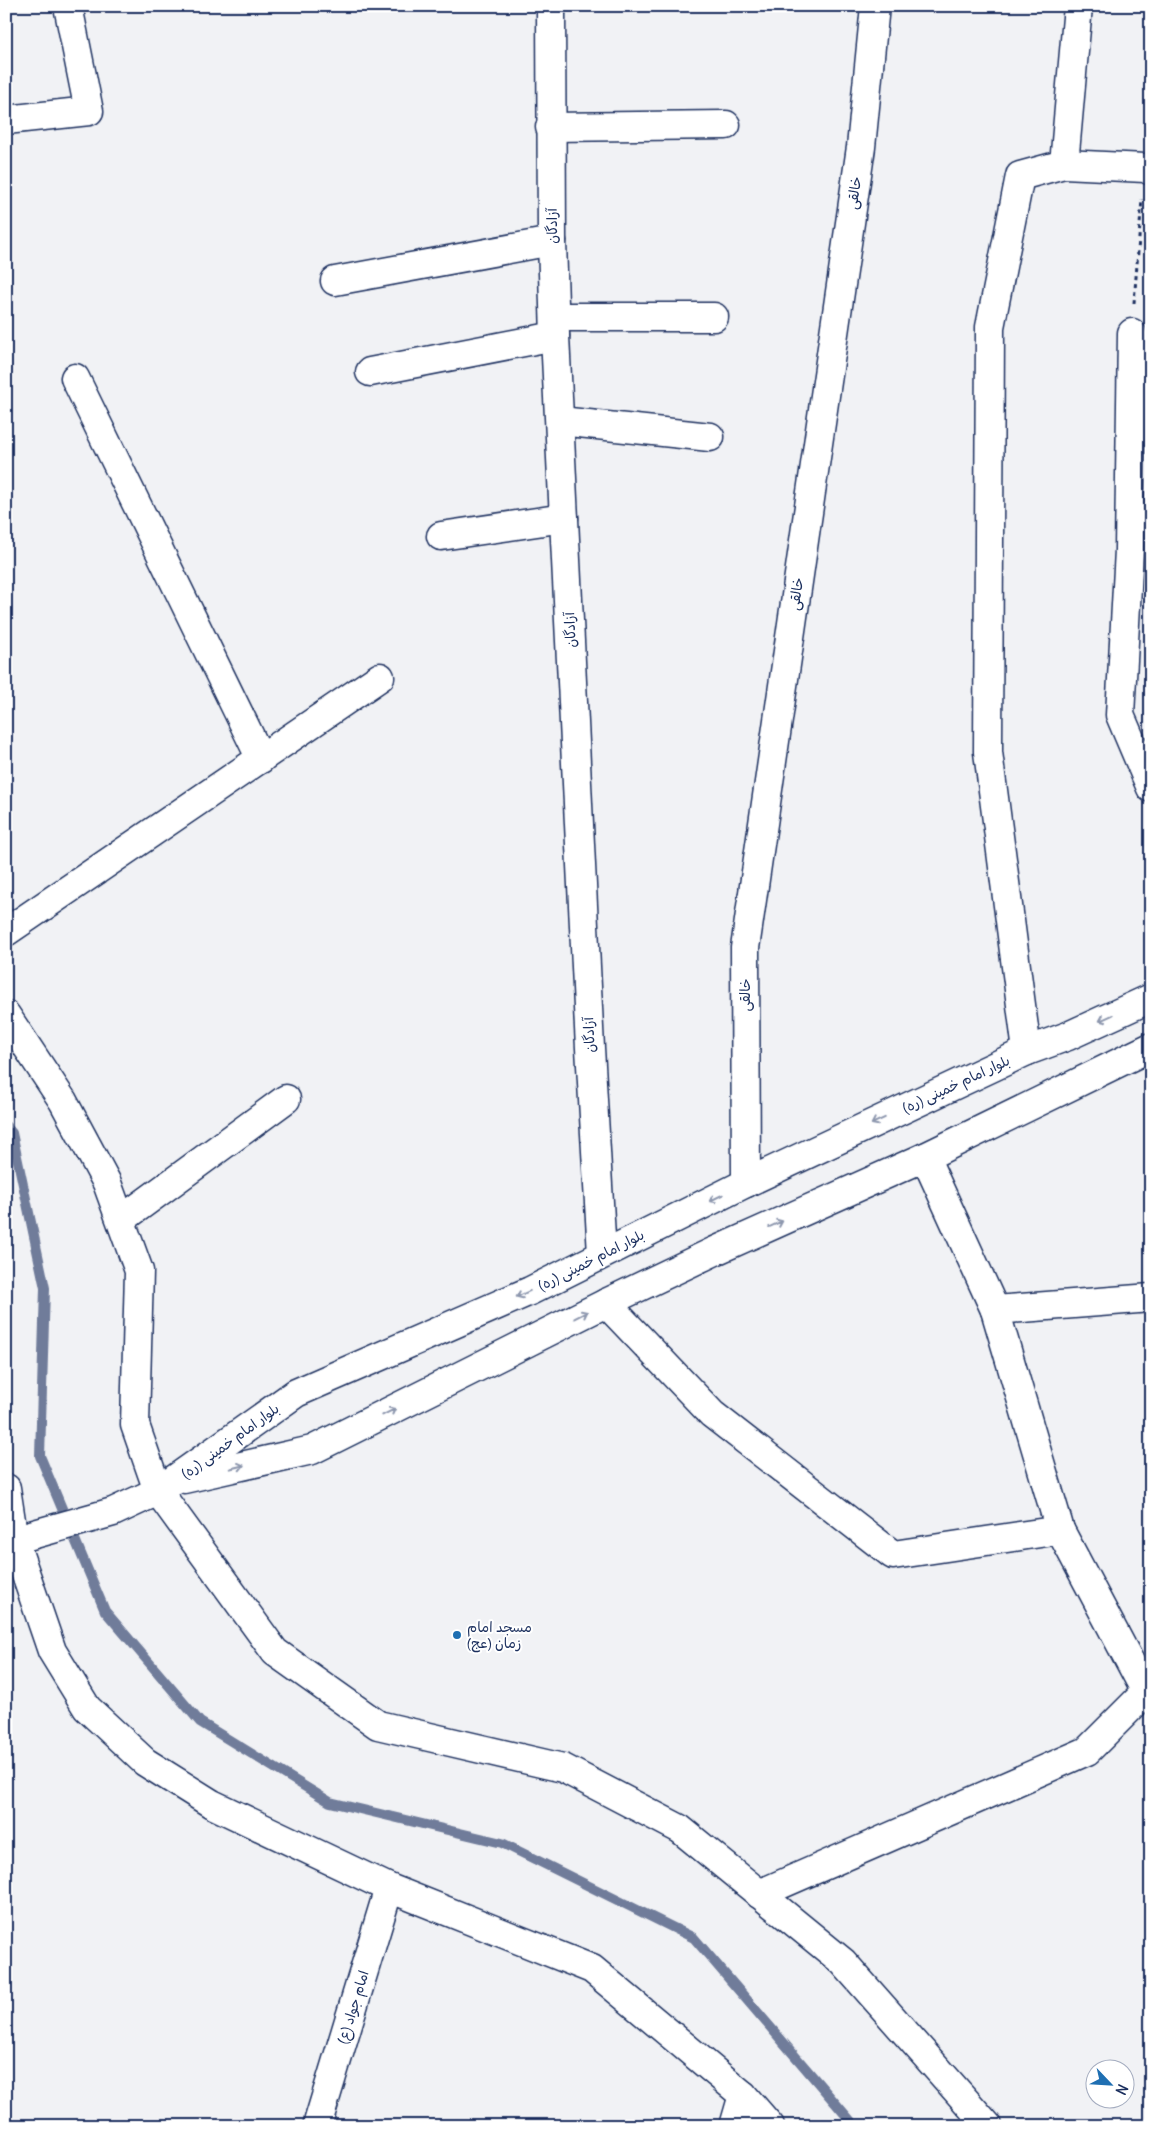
<svg xmlns="http://www.w3.org/2000/svg" width="1157" height="2132" viewBox="0 0 1157 2132" font-family="Delius,'Playpen Sans Arabic',sans-serif">
	<style>
		.lines { fill: none; stroke-linecap: round; stroke-linejoin: round }
		.stream { stroke: #707c9a; stroke-width: 10 }
		.street-casing { stroke: #1b2f5e; stroke-width: 31 }
		.secondary-casing { stroke: #1b2f5e; stroke-width: 31 }
		.path { stroke: #1b2f5e; stroke-width: 3; stroke-dasharray: 4 4; stroke-linecap: butt }
		.street { stroke: #fff; stroke-width: 28 }
		.secondary { stroke: #fff; stroke-width: 28 }
		.oneway { stroke: #8d97ae }
		.poi-dot { fill: #1f6fb2; stroke: #fff; stroke-width: 2 }
		.labels { text-anchor: middle; dominant-baseline: central; stroke-width: 4; stroke-linejoin: round; paint-order: stroke }
		.street-label { font-size: 14px; fill: #1b2f5e; stroke: #fff }
		.poi-label { font-size: 14px; fill: #1b2f5e; stroke: #fff; text-anchor: start }
	</style>
	<rect width="100%" height="100%" fill="#f1f2f5"/>
	<filter id="ink" filterUnits="userSpaceOnUse"><feTurbulence type="fractalNoise" baseFrequency=".02" numOctaves="2"/><feDisplacementMap in="SourceGraphic" scale="10" xChannelSelector="R" yChannelSelector="G"/><feConvolveMatrix kernelMatrix="1 2 1 2 8 2 1 2 1" color-interpolation-filters="sRGB"/></filter>
	<g filter="url(#ink)">
		<g class="lines">
			<path class="stream" d="M6 1126 12 1133 45 1288 40 1456 105 1611 200 1722 330 1802 502 1843 694 1938 855 2126"/>
			<g class="street-casing">
				<g id="street">
					<path d="M551 6 552 241 555 336 590 1048 602 1254"/>
					<path d="M6 120 89 111 68 6"/>
					<path d="M550 127 726 125"/>
					<path d="M1064 164 1145 168 1151 171"/>
					<path d="M335 281 552 241"/>
					<path d="M556 317H714"/>
					<path d="M1132 333 1129 550 1120 715 1151 788"/>
					<path d="M370 372 555 336"/>
					<path d="M75 378 261 759"/>
					<path d="M560 421 710 437"/>
					<path d="M441 536 564 518"/>
					<path d="M6 932 380 677"/>
					<path d="M6 1015 63 1101 107 1183 139 1271 135 1425 158 1491 275 1652 378 1725 563 1768 680 1829 843 1962 988 2126"/>
					<path d="M1027 1051 988 752 990 327 1020 176 1064 164 1078 6"/>
					<path d="M925 1157 995 1310 1151 1298"/>
					<path d="M746 1183 745 948 861 147 875 6"/>
					<path d="M121 1220 286 1099"/>
					<path d="M606 1303 712 1414 893 1555 1060 1530 1146 1692 1151 1696"/>
					<path d="M995 1310 1060 1530"/>
					<path d="M6 1488 14 1540 52 1651 87 1708 145 1762 212 1804 389 1888 592 1969 743 2095 770 2126"/>
					<path d="M759 1894 1087 1751 1146 1692"/>
					<path d="M317 2126 389 1888"/>
					<path d="M734 2126 743 2095"/>
				</g>
			</g>
			<g class="secondary-casing">
				<g id="secondary">
					<path d="M184 1479 312 1450 606 1303 715 1251 925 1157 1151 1047"/>
					<path d="M6 1542 113 1512 158 1491 296 1393 530 1291 746 1183 1027 1051 1068 1036 1151 998"/>
				</g>
			</g>
			<path class="path" d="M1134 303 1142 199"/>
			<use href="#street" class="street"/>
			<use href="#secondary" class="secondary"/>
		</g>
		<defs><path id="oneway-shaft" d="M-6 0H5M1.5-3L5.5 0L1.5 3" fill="none" stroke-width="1.6" stroke-linecap="round" stroke-linejoin="round" transform="scale(1.25)"/></defs>
		<g class="oneway">
			<use href="#oneway-shaft" transform="translate(1106 1018) rotate(156)"/>
			<use href="#oneway-shaft" transform="translate(878 1121) rotate(155)"/>
			<use href="#oneway-shaft" transform="translate(716 1198) rotate(154)"/>
			<use href="#oneway-shaft" transform="translate(776 1224) rotate(-24)"/>
			<use href="#oneway-shaft" transform="translate(523 1294) rotate(156)"/>
			<use href="#oneway-shaft" transform="translate(581 1315) rotate(-27)"/>
			<use href="#oneway-shaft" transform="translate(389 1412) rotate(-27)"/>
			<use href="#oneway-shaft" transform="translate(237 1467) rotate(-13)"/>
		</g>
	</g>
	<circle class="poi-dot" cx="457" cy="1635" r="5"/>
	<g class="labels">
		<g class="street-label">
			<text transform="translate(854 193) rotate(-82)">خالقی</text>
			<text transform="translate(552 226) rotate(-91)">آزادگان</text>
			<text transform="translate(796 594) rotate(-82)">خالقی</text>
			<text transform="translate(570 630) rotate(-93)">آزادگان</text>
			<text transform="translate(745 995) rotate(-90)">خالقی</text>
			<text transform="translate(589 1035) rotate(-93)">آزادگان</text>
			<text transform="translate(956 1084) rotate(-25)">بلوار امام خمینی (ره)</text>
			<text transform="translate(591 1260) rotate(-27)">بلوار امام خمینی (ره)</text>
			<text transform="translate(230 1441) rotate(-36)">بلوار امام خمینی (ره)</text>
			<text transform="translate(353 2007) rotate(-73)">امام جواد (ع)</text>
		</g>
		<g class="poi-label">
			<text x="467" y="1627">مسجد امام<tspan x="467" dy="16">زمان (عج)</tspan></text>
		</g>
	</g>
	<rect width="1157" height="2132" fill="none" stroke="#fff" stroke-width="25"/>
	<rect x="12" y="12" width="1132" height="2107" fill="none" stroke="#1b2f5e" stroke-width="2" filter="url(#ink)"/>
	<g transform="translate(1110 2084) rotate(115)"><circle r="24" fill="#ffffff" stroke="#a4acbf"/>
	<path d="M0-4L9 19L0 12L-9 19Z" fill="#1f6fb2"/>
	<text y="-8" font-size="14" font-weight="bold" text-anchor="middle" fill="#1b2f5e">N</text>
	</g>
</svg>
